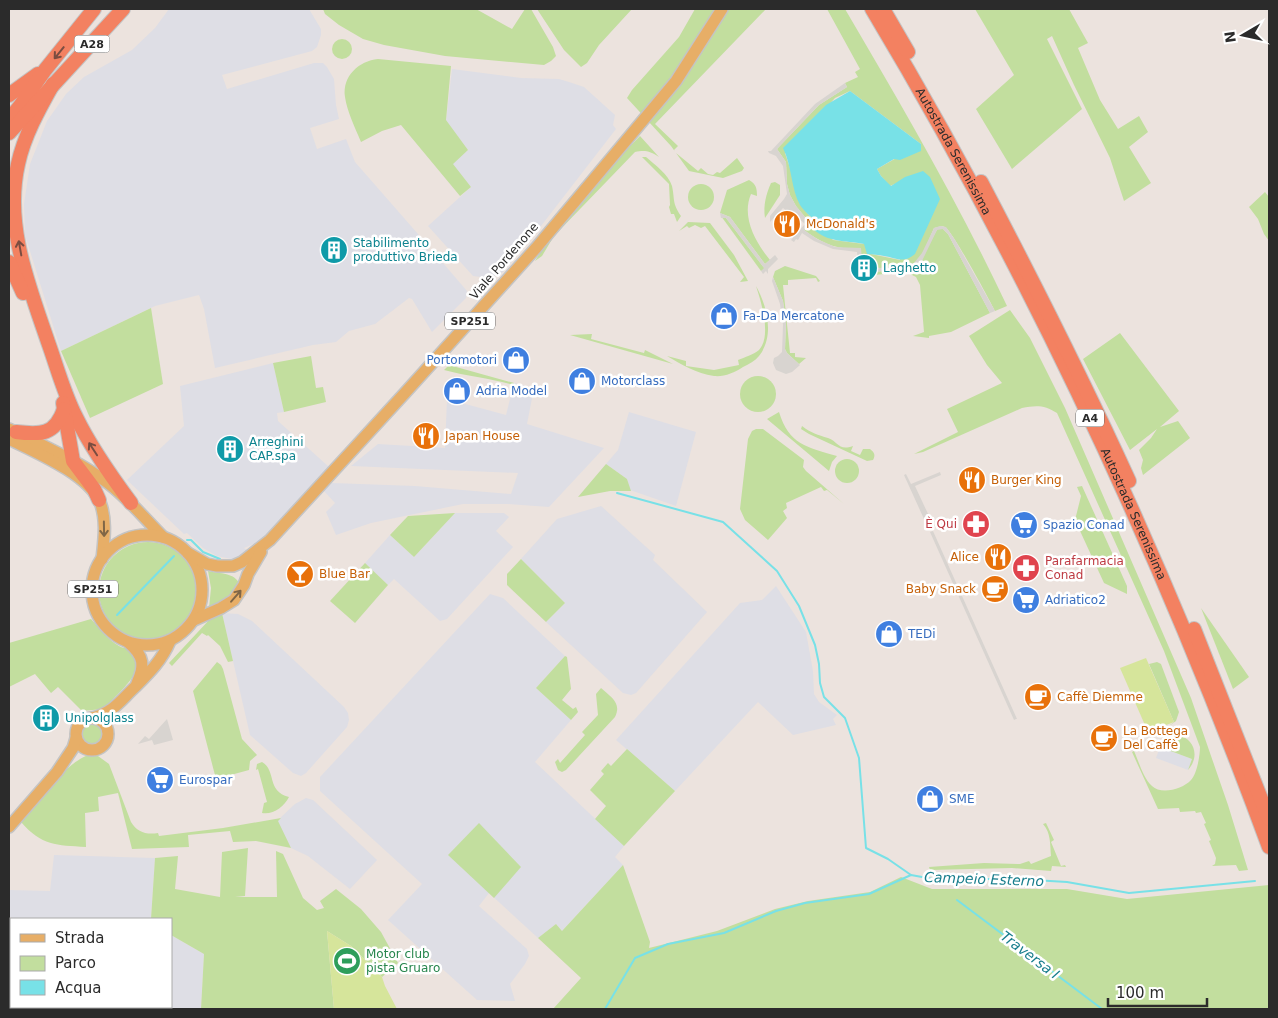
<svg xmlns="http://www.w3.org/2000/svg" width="1278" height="1018" viewBox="0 0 1278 1018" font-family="'DejaVu Sans',sans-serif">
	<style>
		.industrial { fill: #dedee5 }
		.green { fill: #c2de9e; fill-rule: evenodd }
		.pitch { fill: #d6e59b }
		.plaza { fill: #d8d4d0 }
		.water { fill: #78e1e7 }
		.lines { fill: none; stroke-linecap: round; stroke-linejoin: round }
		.stream { stroke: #78e1e7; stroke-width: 2 }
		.major-casing { stroke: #c4c4c4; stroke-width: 14 }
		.highway-casing { stroke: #c4c4c4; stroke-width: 16 }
		.major { stroke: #e7ae67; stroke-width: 11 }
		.highway { stroke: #f38161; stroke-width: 14 }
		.oneway { stroke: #7b4d41 }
		.oneway2 { stroke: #806646 }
		.labels { text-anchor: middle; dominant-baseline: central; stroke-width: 5; stroke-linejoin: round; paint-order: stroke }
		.shield { fill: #fff; stroke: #6b6b6b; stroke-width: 1 }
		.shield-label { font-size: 11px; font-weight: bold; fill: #2b2b2b }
		.street-label { font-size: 12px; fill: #2b2b2b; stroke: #fff }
		.food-label { font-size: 12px; fill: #c56008; stroke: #fff; text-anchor: start }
		.culture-label { font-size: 12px; fill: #0d838f; stroke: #fff; text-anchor: start }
		.shop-label { font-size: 12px; fill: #366cbe; stroke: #fff; text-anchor: start }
		.health-label { font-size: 12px; fill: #be3a42; stroke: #fff; text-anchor: end }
		.leisure-label { font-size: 12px; fill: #27864d; stroke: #fff; text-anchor: start }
		.water-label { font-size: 14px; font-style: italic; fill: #177d8c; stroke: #fff }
	</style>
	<rect width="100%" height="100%" fill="#ece3de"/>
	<g class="industrial">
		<path d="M169 9H309L321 29V35L317 47 312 51 222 75 227 89 314 63H323L327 67 334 79 336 105 339 119 310 128 317 149 346 139 355 162 425 242V246L439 263H443L467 291 466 298 432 332 412 299 409 298 375 324 349 331 336 342 313 345 215 368 204 309 199 295 155 306 61 351 25 235 24 204 30 164 47 121 66 94 84 77 132 50 155 28Z"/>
		<path d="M452 69 521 78 559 79 569 82 584 87 615 115 613 125 616 129 541 226 503 272 490 278 473 276 428 226 471 187 452 164 468 150 446 121Z"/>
		<path d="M273 363 284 412 277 413 278 421 329 467 260 541 244 548 250 552 236 560 217 556 203 548 187 533 184 534 127 480 184 426 180 386Z"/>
		<path d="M514 383 534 388 527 424 604 448 549 507 508 504H463L371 523 336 535 326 512 335 503 324 491 332 483 415 486 511 494 518 473 351 466 378 444 445 448 447 399 506 415Z"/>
		<path d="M629 412 696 432 676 506 630 490 627 479 606 464 618 450Z"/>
		<path d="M601 506 655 555 653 560 707 612 636 693 631 695 623 693 546 622 565 603 521 559 557 519Z"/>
		<path d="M455 513H504L509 517 496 531 513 547 447 619 440 621 394 579 388 585 365 563 390 535 414 557Z"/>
		<path d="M776 586 806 632 813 671 814 694 819 702 837 715 833 719 836 725 793 735 758 702 675 791 616 740 740 603 762 600Z"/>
		<path d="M490 594 503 598 565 656 536 688 571 720 535 762 624 846 615 857 623 865 562 931 556 924 538 938 489 893 479 906 527 949 529 956 525 964 510 984 515 1001 477 1000 388 920 422 884 320 791V777Z"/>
		<path d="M222 613 238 614 252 621 344 707 348 713 349 720 347 727 306 773 301 776 293 773 250 735Z"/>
		<path d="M1160 747 1192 759 1188 770 1156 758Z"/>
		<path d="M306 798 313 800 377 860 350 889 308 856 291 848 277 821 295 804Z"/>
		<path d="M54 855 155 858 151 919H11V1007H171V935L204 954 201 1009H9L11 960V917H9V890L50 891Z"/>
	</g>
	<g class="green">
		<path d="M323 9H476L512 29 525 9H531L553 47 556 56 551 61 544 65 445 56 384 45 363 39 339 25 325 14Z"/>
		<path d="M537 9H632L599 45 587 63 581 67 564 50Z"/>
		<path d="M695 9H766L655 124 678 146 674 150 676 153 698 171 701 168 708 174 713 175 717 172 720 173 737 158 744 168 742 171 723 178 689 171 671 146 627 98 632 90 679 37Z"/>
		<path d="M827 9H845C902 106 959 204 1007 306L995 311C989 299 952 230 945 227 942 225 938 227 934 228 929 239 925 252 917 261 910 269 877 268 866 269V266H862L860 248C839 251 821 243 804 230L810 223 796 206 790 195 787 184 786 162 777 149 819 105 847 87 845 83 858 77 855 72 860 69ZM850 91 921 144 877 169 881 176 890 186 897 183 900 260 871 254 867 243 864 244 833 240 808 214 800 204 796 194 791 171 785 153 835 98Z"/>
		<path d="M975 9H1069L1088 43 1078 48 1100 100 1118 129 1139 116 1148 132 1129 147 1151 183 1124 201 1110 158 1074 85 1052 36 1047 39 1082 109 1012 169 976 109 1014 75Z"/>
		<circle cx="342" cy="49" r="10"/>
		<path d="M378 59 451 66 446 120 468 150 453 164 471 187 460 196 401 125 382 131 361 142C355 128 347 111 345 97 342 76 359 61 378 59Z"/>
		<path d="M640 136 659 157C650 151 645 150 635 152L554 236 542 256 535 261C562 217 604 173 640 136Z"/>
		<path d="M642 157H646C654 164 669 175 672 186 675 200 672 203 681 216L677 222 674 214H671L669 207 670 205 669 184Z"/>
		<path d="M749 180C756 184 757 188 757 196L751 194C741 217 756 243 770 260L765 264 730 217 720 213 727 190Z"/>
		<path d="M775 182 780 185V195L765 218C763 206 766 194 771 183Z"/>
		<circle cx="701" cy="197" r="13"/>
		<path d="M1265 192 1269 197V241L1264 234 1258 219 1249 207Z"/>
		<path d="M721 216 726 218 765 269 761 271Z"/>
		<path d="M688 222 710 223 734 255 748 281 740 282 744 277 705 226 701 228 695 225 689 228 687 226 679 231Z"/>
		<path d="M938 228 943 229 948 234 990 313 951 332 929 336V338L913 336 924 332 920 285 916 277 906 272 863 276V273L906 269 918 264Z"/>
		<path d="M785 266 816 276 820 281 818 282 816 278 788 280V285H783L790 353H795V357L806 358 799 364 787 353 785 349 786 322 783 301 773 277 775 271Z"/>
		<path d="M756 286C767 306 775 336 759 356 755 361 749 364 743 367 734 373 724 377 714 376 696 373 682 365 667 356L686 361V366L714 370 739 365 738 360C745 357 753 355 759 350 772 336 761 301 756 286Z"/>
		<path d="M151 308 163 384 90 418 61 351Z"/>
		<path d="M1010 310 1030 338 1065 408 1191 698 1228 805 1248 870 1239 871 1236 865 1212 866 1215 864 1216 858 1209 841 1211 840 1204 824 1206 823 1201 812 1196 813 1195 811 1180 812 1179 808 1158 809 1132 752 1134 751C1139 762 1143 778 1152 786 1161 795 1183 789 1191 780 1197 774 1200 755 1200 747L1164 651 1057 413C1045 405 1036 405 1022 408L923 452 914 454 958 432 947 409 1002 383 987 365 969 336Z"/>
		<path d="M1120 333 1179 411 1160 427 1178 421 1190 438 1143 475 1141 468 1143 460 1139 450 1151 438 1157 429 1130 450 1083 359Z"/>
		<path d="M592 334 591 339 644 353 645 350 673 364 570 335Z"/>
		<path d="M311 356 316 388 323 387 326 402 284 412 273 363Z"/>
		<path d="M449 365 514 383 513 390 510 384C489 378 466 376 444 370Z"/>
		<circle cx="758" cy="394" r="18"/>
		<path d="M779 412C789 445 807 447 837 456L832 462 829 471 767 419Z"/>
		<path d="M802 426C811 433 818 435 828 438 839 442 838 451 853 446L851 451 860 455 863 449H870C874 452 876 455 873 460L867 461 809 434 801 429Z"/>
		<path d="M756 429H763L804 460 803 467 806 471 844 504 827 490 824 491 821 487 786 503 787 508 783 511 787 518 768 540 745 520 740 509 748 439 752 431Z"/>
		<circle cx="847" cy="471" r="12"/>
		<path d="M606 464 627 479 631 491H610L578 497Z"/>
		<path d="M1082 486 1127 586V594L1104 583 1075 520 1081 496 1077 487Z"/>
		<path d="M455 513 414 557 390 535 408 516Z"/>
		<circle cx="148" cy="591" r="49"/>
		<path d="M521 559 565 603 546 622 507 585V574Z"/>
		<path d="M365 563 388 585 355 623 330 601Z"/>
		<path d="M208 571C220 574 235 572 240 585L235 595 209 608 211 588Z"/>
		<path d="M1201 608 1249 677 1233 689Z"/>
		<path d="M222 613 233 661 228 662 220 646 208 635 207 636 202 633 172 666 169 663 210 619Z"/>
		<path d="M91 619C100 629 107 639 119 646 122 648 127 648 130 650 155 665 114 697 103 709L82 711 58 687 51 693 35 674 9 687V643Z"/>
		<path d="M565 656 567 657 571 689 562 700 573 709 576 707 578 712 571 720 536 688Z"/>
		<path d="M217 662 221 665 223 669 242 739 257 755 250 761 249 770 216 779 193 691Z"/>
		<path d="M1157 662 1161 664 1179 712 1176 721 1161 732 1174 722 1149 664Z"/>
		<path d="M601 688C611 697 622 703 615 717L566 770 562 772 558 770 555 762 558 759 560 763 585 735 582 732 598 715 596 694Z"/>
		<circle cx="92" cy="734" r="12"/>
		<path d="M1177 735C1195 738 1200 757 1188 770L1192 759 1160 747C1162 738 1169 736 1177 735Z"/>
		<path d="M627 749 675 791 624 846 595 819 606 806 590 790 604 774 601 771 608 763 611 766Z"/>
		<path d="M92 754 98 756 109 764 131 822C137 832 146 835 158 833L159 836 223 828 281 818 278 821 291 848 256 841 233 842 230 831 188 835 189 847 132 849 118 793 98 797 99 811 85 813 86 847C56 845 42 846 21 822V818C37 801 70 758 92 754Z"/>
		<path d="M262 762C277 771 266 791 289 797 284 807 273 815 262 813L264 803 267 802 258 769 256 770 257 764Z"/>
		<path d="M479 823 521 867 494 898 448 855Z"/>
		<path d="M1046 823 1054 840 1051 842 1061 866 1065 865 1066 867 1052 866 1051 871 1012 868 930 870 929 867 984 863 1020 864 1029 861 1031 864 1051 856C1050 844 1051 833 1043 824Z"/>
		<path d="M248 848 245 896 235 897H277L276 851 283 854 303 898 317 910 324 908 320 901 336 889 361 909 381 932 398 963 382 977 351 946 327 931 334 1009H201L204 954 171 935V919H151L155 858 178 856 175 889 220 897 222 852Z"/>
		<path d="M623 865 650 942 649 948 717 931 775 909 808 901 870 892 901 877 932 889H1067L1127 899 1269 885V1009H553L581 978 538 938 556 924 562 931Z"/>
	</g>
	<g class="pitch">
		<path d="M1146 658 1174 722 1148 732 1120 668Z"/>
		<path d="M327 931 351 946 382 977 385 986 397 1009H334Z"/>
	</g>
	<g class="plaza">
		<path d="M845 83 847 87 819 105 777 149 786 162 787 184 790 195 796 206 810 223 804 230 817 239 835 247 861 248 863 269 905 266 914 263 922 253 934 228 940 226 946 227 955 240 995 311 990 313 948 234 943 229 937 230 922 261 912 268 863 273V276H860V274H856L855 270H859L857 252 833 249 814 241 802 233 798 240 796 239 794 242 791 240 805 224 794 214 792 215 783 208 770 222V216L784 199 787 194 783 166 776 156 769 153 768 151H771L815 104Z"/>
		<path d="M720 213 730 217 765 264 775 255 778 259 768 269V274L766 271 763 274 761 271 764 268 726 218H721Z"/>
		<path d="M773 277 783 301 786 322 785 349 787 353 800 365 792 372 786 374 776 370 773 363 774 358 778 356 782 352 783 325 780 304 772 281Z"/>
		<path d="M940 472 941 475 915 486 929 516 924 519 904 475 906 474 911 484Z"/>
		<path d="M933 531 1017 719H1016L1014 720 930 532Z"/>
		<path d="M167 719 173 740 154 745 152 740 138 744 145 736 149 739Z"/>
	</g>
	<path class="water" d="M850 91 921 144V151L900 160 894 159 877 169 881 176 891 186 905 177 923 171 930 177 940 199 915 254C902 264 898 258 884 256 879 255 873 254 867 254L864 244C844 240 829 243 813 229L817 222C811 217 804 211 800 205 791 189 792 166 783 148L826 105Z"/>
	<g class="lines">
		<g class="stream">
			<path d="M617 493 723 522 777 571 799 606 815 645 819 664 820 683 824 697 845 718 859 758 866 848 888 859 911 875"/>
			<path d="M187 540H191L203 552 220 559"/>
			<path d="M117 615 174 556"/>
			<path d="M957 900 1102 1009"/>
			<path d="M605 1009 635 958 668 944 724 933 776 911 805 903 869 894 911 875 933 879H1016L1067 882 1129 893 1255 881"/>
		</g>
		<g class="major-casing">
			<g id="major">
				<path d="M9 429C42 445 78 461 108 483 128 498 145 519 163 537"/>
				<path d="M9 439C35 452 88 474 100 502 107 520 104 540 102 559"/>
				<circle cx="147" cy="590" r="55"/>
				<path d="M188 553 207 564 217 566H233L242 562 270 540 404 394 536 248 676 81 722 9"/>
				<path d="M194 620 221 608 234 600 244 585 248 574 261 552"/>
				<path d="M129 643C144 656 145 666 137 683"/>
				<circle cx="92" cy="734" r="16"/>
				<path d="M92 718C113 713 120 701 135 687 150 672 162 660 170 641"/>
				<path d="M9 827 57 772 73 748 76 738"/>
			</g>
		</g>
		<g class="highway-casing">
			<g id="highway">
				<path id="s1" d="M872 9C1031 274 1162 556 1269 847"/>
				<path d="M883 9 908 52"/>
				<path d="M53 84C39 109 24 136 18 164 4 225 29 286 48 342 57 367 64 394 76 417 91 448 111 476 131 503"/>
				<path d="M9 95 38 74"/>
				<path d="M11 117 20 106 45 70 94 9"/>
				<path d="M9 133 123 9"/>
				<path d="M981 182C1033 281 1083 380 1129 481"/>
				<path d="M9 262 23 293"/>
				<path d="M63 403 73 461 94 489 99 500"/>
				<path d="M16 432C41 435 55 435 64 409"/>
				<path d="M1194 629 1269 819"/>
			</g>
		</g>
		<use href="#major" class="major"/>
		<use href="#highway" class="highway"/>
	</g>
	<defs><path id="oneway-shaft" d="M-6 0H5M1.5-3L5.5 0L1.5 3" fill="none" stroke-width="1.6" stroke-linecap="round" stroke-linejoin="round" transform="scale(1.25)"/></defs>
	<g class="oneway">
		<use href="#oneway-shaft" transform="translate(59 53) rotate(129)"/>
		<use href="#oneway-shaft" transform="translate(20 248) rotate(-100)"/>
		<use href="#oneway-shaft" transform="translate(93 449) rotate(-123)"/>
	</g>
	<g class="oneway2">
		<use href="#oneway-shaft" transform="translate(104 529) rotate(89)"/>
		<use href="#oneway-shaft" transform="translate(236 596) rotate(-49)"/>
	</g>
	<defs>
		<g id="restaurant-disc" transform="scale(1.4375)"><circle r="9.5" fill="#e8710a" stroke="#fff"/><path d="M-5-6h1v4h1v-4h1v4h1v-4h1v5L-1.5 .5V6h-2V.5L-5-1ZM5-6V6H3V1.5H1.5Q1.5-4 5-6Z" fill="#fff"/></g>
		<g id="building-disc" transform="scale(1.4375)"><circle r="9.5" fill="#0f9aa8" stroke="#fff"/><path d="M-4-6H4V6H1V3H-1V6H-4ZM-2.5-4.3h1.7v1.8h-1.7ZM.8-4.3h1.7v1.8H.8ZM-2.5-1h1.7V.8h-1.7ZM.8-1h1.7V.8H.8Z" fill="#fff"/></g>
		<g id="shop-disc" transform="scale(1.4375)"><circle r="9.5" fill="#3f7fe0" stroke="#fff"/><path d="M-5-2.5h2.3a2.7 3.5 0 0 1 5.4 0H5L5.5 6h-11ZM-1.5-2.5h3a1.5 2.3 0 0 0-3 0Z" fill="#fff"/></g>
		<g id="pharmacy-disc" transform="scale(1.4375)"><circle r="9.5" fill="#e0444e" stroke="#fff"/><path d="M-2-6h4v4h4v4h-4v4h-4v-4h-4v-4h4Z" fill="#fff"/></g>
		<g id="supermarket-disc" transform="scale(1.4375)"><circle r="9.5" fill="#3f7fe0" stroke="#fff"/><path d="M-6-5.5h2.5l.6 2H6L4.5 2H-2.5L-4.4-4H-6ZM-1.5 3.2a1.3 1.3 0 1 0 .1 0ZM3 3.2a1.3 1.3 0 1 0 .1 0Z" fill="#fff"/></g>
		<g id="bar-disc" transform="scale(1.4375)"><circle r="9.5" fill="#e8710a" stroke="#fff"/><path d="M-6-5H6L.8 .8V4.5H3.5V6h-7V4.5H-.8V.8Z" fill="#fff"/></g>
		<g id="cafe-disc" transform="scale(1.4375)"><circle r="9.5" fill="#e8710a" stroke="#fff"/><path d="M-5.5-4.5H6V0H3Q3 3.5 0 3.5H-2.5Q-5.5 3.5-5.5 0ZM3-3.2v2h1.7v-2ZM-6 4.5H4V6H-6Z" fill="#fff"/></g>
		<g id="stadium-disc" transform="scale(1.4375)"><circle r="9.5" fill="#2e9e5b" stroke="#fff"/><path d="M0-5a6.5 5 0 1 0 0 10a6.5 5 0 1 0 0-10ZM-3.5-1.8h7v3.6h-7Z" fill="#fff"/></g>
	</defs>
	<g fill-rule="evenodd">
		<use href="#restaurant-disc" x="787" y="224"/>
		<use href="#building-disc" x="334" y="250"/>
		<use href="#building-disc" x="864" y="268"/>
		<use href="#shop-disc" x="724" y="316"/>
		<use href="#shop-disc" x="516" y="360"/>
		<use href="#shop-disc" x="582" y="381"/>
		<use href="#shop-disc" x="457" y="391"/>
		<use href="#restaurant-disc" x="426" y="436"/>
		<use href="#building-disc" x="230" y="449"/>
		<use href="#restaurant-disc" x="972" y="480"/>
		<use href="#pharmacy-disc" x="976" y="524"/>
		<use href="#supermarket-disc" x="1024" y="525"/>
		<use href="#restaurant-disc" x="998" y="557"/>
		<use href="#pharmacy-disc" x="1026" y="568"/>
		<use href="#bar-disc" x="300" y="574"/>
		<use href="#cafe-disc" x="995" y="589"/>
		<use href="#supermarket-disc" x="1026" y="600"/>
		<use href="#shop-disc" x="889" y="634"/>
		<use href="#cafe-disc" x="1038" y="697"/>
		<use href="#building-disc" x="46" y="718"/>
		<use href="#cafe-disc" x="1104" y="738"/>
		<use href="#supermarket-disc" x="160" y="780"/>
		<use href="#shop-disc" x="930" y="799"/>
		<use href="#stadium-disc" x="347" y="961"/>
	</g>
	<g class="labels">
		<g class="shield">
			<rect x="74.5" y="35.5" width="35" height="17" rx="4"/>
			<rect x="445" y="312.5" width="50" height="17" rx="4"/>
			<rect x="1076" y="409.5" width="28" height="17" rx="4"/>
			<rect x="68" y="580.5" width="50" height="17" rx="4"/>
		</g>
		<g class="shield-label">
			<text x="92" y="44">A28</text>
			<text x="470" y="321">SP251</text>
			<text x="1090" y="418">A4</text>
			<text x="93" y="589">SP251</text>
		</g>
		<g class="street-label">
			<text stroke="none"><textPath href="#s1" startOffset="164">Autostrada Serenissima</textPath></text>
			<text transform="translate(504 261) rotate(-49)">Viale Pordenone</text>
			<text stroke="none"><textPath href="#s1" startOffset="569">Autostrada Serenissima</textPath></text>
		</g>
		<g class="food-label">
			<text x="806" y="224">McDonald's</text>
			<text x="445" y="436">Japan House</text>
			<text x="991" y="480">Burger King</text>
			<text x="979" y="557" text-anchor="end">Alice</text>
			<text x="319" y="574">Blue Bar</text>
			<text x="976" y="589" text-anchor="end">Baby Snack</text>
			<text x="1057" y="697">Caffè Diemme</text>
			<text x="1123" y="731">La Bottega<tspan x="1123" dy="14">Del Caffè</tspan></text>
		</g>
		<g class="culture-label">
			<text x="353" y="243">Stabilimento<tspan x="353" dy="14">produttivo Brieda</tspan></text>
			<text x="883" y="268">Laghetto</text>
			<text x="249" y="442">Arreghini<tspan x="249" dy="14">CAP.spa</tspan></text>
			<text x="65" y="718">Unipolglass</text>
		</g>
		<g class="shop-label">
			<text x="743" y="316">Fa-Da Mercatone</text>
			<text x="497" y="360" text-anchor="end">Portomotori</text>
			<text x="601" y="381">Motorclass</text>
			<text x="476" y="391">Adria Model</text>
			<text x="1043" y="525">Spazio Conad</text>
			<text x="1045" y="600">Adriatico2</text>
			<text x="908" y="634">TEDi</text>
			<text x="179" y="780">Eurospar</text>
			<text x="949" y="799">SME</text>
		</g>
		<g class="health-label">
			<text x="957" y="524">È Qui</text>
			<text x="1045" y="561" text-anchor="start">Parafarmacia<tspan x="1045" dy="14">Conad</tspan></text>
		</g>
		<g class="leisure-label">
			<text x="366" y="954">Motor club<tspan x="366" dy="14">pista Gruaro</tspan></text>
		</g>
		<g class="water-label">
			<text transform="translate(984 879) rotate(2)">Campeio Esterno</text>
			<text transform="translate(1030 955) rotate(37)">Traversa I</text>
		</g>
	</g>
	<rect width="1278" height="1018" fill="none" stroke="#2b2b2b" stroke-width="20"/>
	<rect x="10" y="918" width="162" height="90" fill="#ffffff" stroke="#aaaaaa"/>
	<rect x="20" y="934" width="25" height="8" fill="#e7ae67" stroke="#aaaaaa"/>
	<text x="55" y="943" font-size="15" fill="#2b2b2b">Strada</text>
	<rect x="20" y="956" width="25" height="15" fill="#c2de9e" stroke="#aaaaaa"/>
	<text x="55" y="968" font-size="15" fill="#2b2b2b">Parco</text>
	<rect x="20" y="980" width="25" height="15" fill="#78e1e7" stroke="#aaaaaa"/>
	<text x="55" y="993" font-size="15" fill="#2b2b2b">Acqua</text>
	<g transform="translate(1243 35) rotate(261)" stroke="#ffffff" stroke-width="4" paint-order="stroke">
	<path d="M0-4L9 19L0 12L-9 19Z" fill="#2b2b2b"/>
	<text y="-8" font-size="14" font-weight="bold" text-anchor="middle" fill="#2b2b2b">N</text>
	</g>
	<path d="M1108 998v8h99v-8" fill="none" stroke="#2b2b2b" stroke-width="2.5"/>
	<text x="1116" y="998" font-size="15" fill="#2b2b2b" stroke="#ffffff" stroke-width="4" paint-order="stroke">100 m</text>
</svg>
